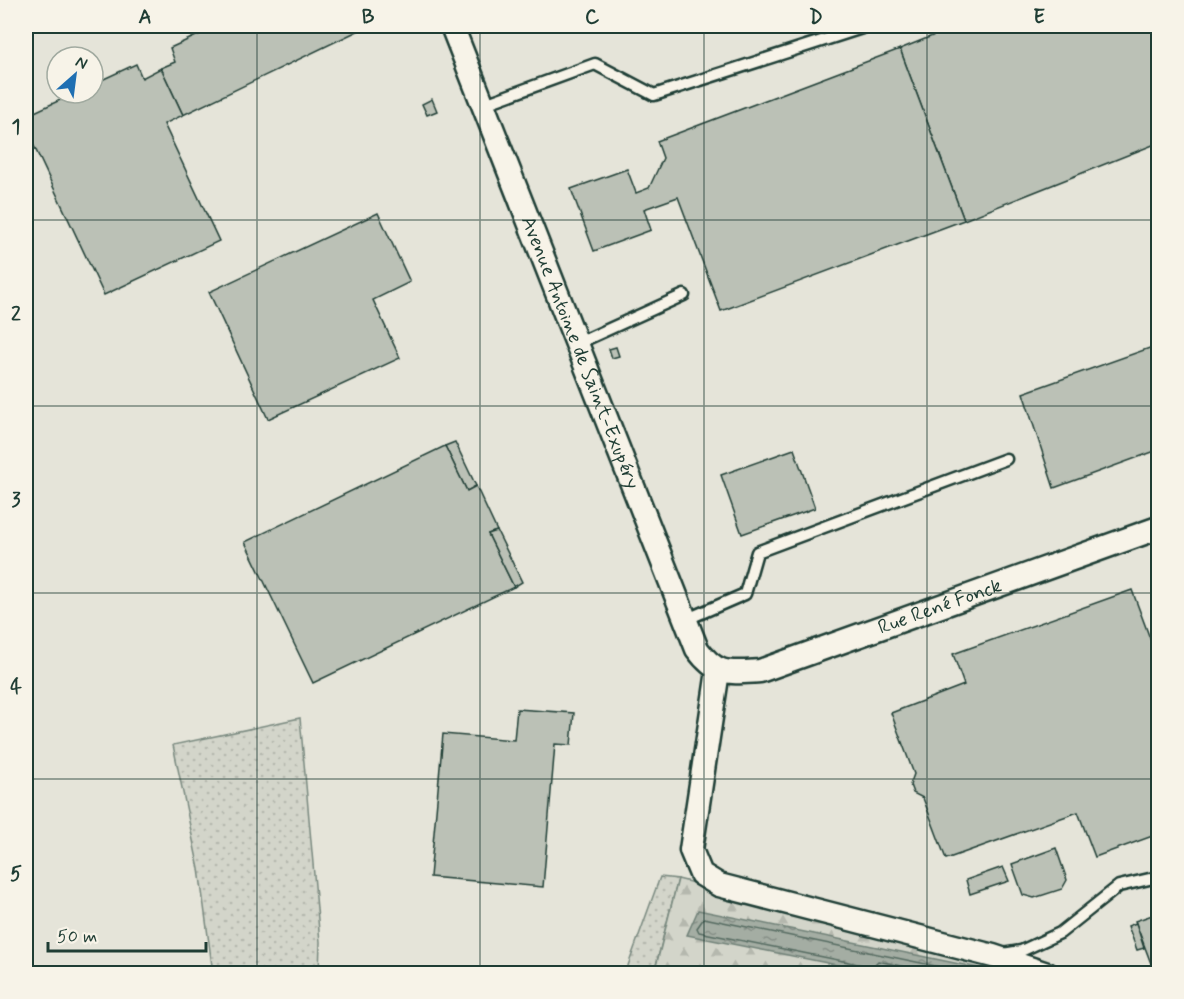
<svg xmlns="http://www.w3.org/2000/svg" width="1184" height="999" viewBox="0 0 1184 999" font-family="Mynerve,sans-serif">
	<style>
		.built { fill: #e5e4d9; fill-rule: evenodd }
		.grass { fill: url(#grass-dots); stroke: #79897f; stroke-width: 1.5 }
		.forest { fill: url(#forest-firs); stroke: #79897f; stroke-width: 1.5 }
		.water { fill: url(#water-ripples); stroke: #6f8077; stroke-width: 1.5 }
		.lines { fill: none; stroke-linecap: round; stroke-linejoin: round }
		.shore { stroke: #546a60; stroke-width: 1.5 }
		.building { fill: #bbc1b6; stroke: #1f3d34; stroke-width: 1.5 }
		.lane-casing { stroke: #1f3d34; stroke-width: 15 }
		.street-casing { stroke: #1f3d34; stroke-width: 27 }
		.lane { stroke: #f7f3e8; stroke-width: 10 }
		.street { stroke: #f7f3e8; stroke-width: 22 }
		.grid { fill: none; stroke: #1f3d34; stroke-width: 1.5; stroke-opacity: 0.55 }
		.labels { text-anchor: middle; dominant-baseline: central; stroke-width: 4.5; stroke-linejoin: round; paint-order: stroke }
		.street-label { font-size: 20px; fill: #1f3d34; stroke: #f7f3e8 }
		.neatline { fill: none; stroke: #1f3d34; stroke-width: 2 }
		.grid-label { font-size: 20px; text-anchor: middle; font-weight: bold; fill: #1f3d34 }
	</style>
	<defs>
		<pattern id="grass-dots" width="8" height="8" patternUnits="userSpaceOnUse" patternTransform="scale(1.5)"><rect width="8" height="8" fill="#d3d5ca"/><path d="M2 2h.1M6 6h.1" fill="none" stroke="#b5b8ae" stroke-width="1.8" stroke-linecap="round"/></pattern>
		<pattern id="forest-firs" width="22" height="20" patternUnits="userSpaceOnUse" patternTransform="scale(1.5)"><rect width="22" height="20" fill="#d3d5ca"/><path d="M5 1l3.5 6h-7zM16 11l3.5 6h-7z" fill="#b5b8ae"/></pattern>
		<pattern id="water-ripples" width="26" height="14" patternUnits="userSpaceOnUse" patternTransform="scale(1.5)"><rect width="26" height="14" fill="#a4ada3"/><path d="M2 4q2-2 4 0t4 0M15 11q2-2 4 0t4 0" fill="none" stroke="#858e86"/></pattern>
	</defs>
	<rect width="100%" height="100%" fill="#f7f3e8"/>
	<filter id="ink" filterUnits="userSpaceOnUse"><feTurbulence type="fractalNoise" baseFrequency=".0167" numOctaves="2"/><feDisplacementMap in="SourceGraphic" scale="12" xChannelSelector="R" yChannelSelector="G"/><feConvolveMatrix kernelMatrix="1 2 1 2 8 2 1 2 1" color-interpolation-filters="sRGB"/></filter>
	<g filter="url(#ink)">
		<path class="built" d="M26 26H1158V973H1031L660 877 625 973H319L320 942 199 869 213 973H26ZM57 57H93V93H57Z"/>
		<g class="grass">
			<path d="M300 718 320 942 319 973H213L199 869 173 745Z"/>
			<path d="M660 877 678 879 654 973 625 974Z"/>
		</g>
		<path class="forest" d="M678 879 999 961 1031 974H654Z"/>
		<path class="water" d="M698 910 1003 973H877L687 935Z"/>
		<g class="lines">
			<g class="shore">
				<path d="M869 974 863 965 699 932 697 928 704 918 974 974"/>
				<path d="M877 974 875 964 878 961 937 974"/>
			</g>
		</g>
		<g class="building">
			<path d="M218 26H368L183 115 161 68 175 62 170 48Z"/>
			<path d="M957 26H1156L1158 32V143L964 220 900 49Z"/>
			<path d="M900 49 964 220 721 311 678 197 644 209 651 230 594 251 571 189 627 169 636 193 649 188 663 158 657 141Z"/>
			<path d="M136 64 142 78 161 68 183 115 164 124 219 241 104 295 26 129V116L75 93H93V84Z"/>
			<path d="M432 99 437 111 427 115 422 104Z"/>
			<path d="M378 213 410 282 373 300 400 358 268 419 209 292Z"/>
			<path d="M1158 345V450L1054 488 1023 393Z"/>
			<path d="M616 347 619 356 612 358 609 349Z"/>
			<path d="M455 442 476 486 467 491 445 446Z"/>
			<path d="M445 446 467 491 476 486 497 531 488 534 514 587 313 683 245 542Z"/>
			<path d="M794 449 815 508 742 534 721 475Z"/>
			<path d="M497 531 522 582 514 587 488 534Z"/>
			<path d="M1132 590 1158 660V782L1155 784 1158 793V834L1095 857 1078 812 946 859 923 798 913 793 910 785 914 774 891 713 964 685 953 654Z"/>
			<path d="M517 709 574 713 571 745 555 744 543 887 430 877 443 734 514 740Z"/>
			<path d="M1056 848 1067 880 1062 889 1034 898 1023 895 1012 864Z"/>
			<path d="M1003 867 1009 881 970 894 966 880Z"/>
			<path d="M1158 913V964L1152 966 1135 921Z"/>
			<path d="M1136 923 1144 948 1137 950 1128 926Z"/>
		</g>
		<g class="lines">
			<g class="lane-casing">
				<g id="lane">
					<path d="M485 104 595 64 654 95 868 26"/>
					<path d="M576 344 684 295"/>
					<path d="M685 620 745 594 757 552 1006 459"/>
					<path d="M1003 954 1021 951 1060 933 1119 886 1158 877"/>
				</g>
			</g>
			<g class="street-casing">
				<g id="street">
					<path id="s1" d="M452 26 697 649C717 676 728 673 760 671L1158 528"/>
					<path d="M718 671 691 850 701 874 719 885 993 956 1047 974"/>
				</g>
			</g>
			<use href="#lane" class="lane"/>
			<use href="#street" class="street"/>
		</g>
	</g>
	<path class="grid" d="M257 26V974M480 26V974M704 26V974M927 26V974M26 220H1158M26 406H1158M26 593H1158M26 779H1158"/>
	<g class="labels">
		<g class="street-label">
			<text stroke="none"><textPath href="#s1" startOffset="351">Avenue Antoine de Saint-Exupéry</textPath></text>
			<text stroke="none"><textPath href="#s1" startOffset="932">Rue René Fonck</textPath></text>
		</g>
	</g>
	<rect width="1184" height="999" fill="none" stroke="#f7f3e8" stroke-width="66"/>
	<g transform="translate(75 75) rotate(28)"><circle r="28" fill="#f7f3e8" stroke="#a1aaa0" stroke-width="1.5"/>
	<path d="M0-4.5L10 22L0 15L-10 22Z" fill="#1f6fb2"/>
	<text y="-9" font-size="16" font-weight="bold" text-anchor="middle" fill="#1f3d34">N</text>
	</g>
	<path d="M48 942v9h158v-9" fill="none" stroke="#1f3d34" stroke-width="3"/>
	<text x="57" y="942" font-size="18" fill="#1f3d34" stroke="#f7f3e8" stroke-width="4.5" paint-order="stroke">50 m</text>
	<rect x="33" y="33" width="1118" height="933" class="neatline"/>
	<g class="grid-label">
		<text x="145" y="23">A</text>
		<text x="368" y="23">B</text>
		<text x="592" y="23">C</text>
		<text x="816" y="23">D</text>
		<text x="1039" y="23">E</text>
		<text x="16" y="133">1</text>
		<text x="16" y="320">2</text>
		<text x="16" y="506">3</text>
		<text x="16" y="693">4</text>
		<text x="16" y="880">5</text>
	</g>
</svg>
